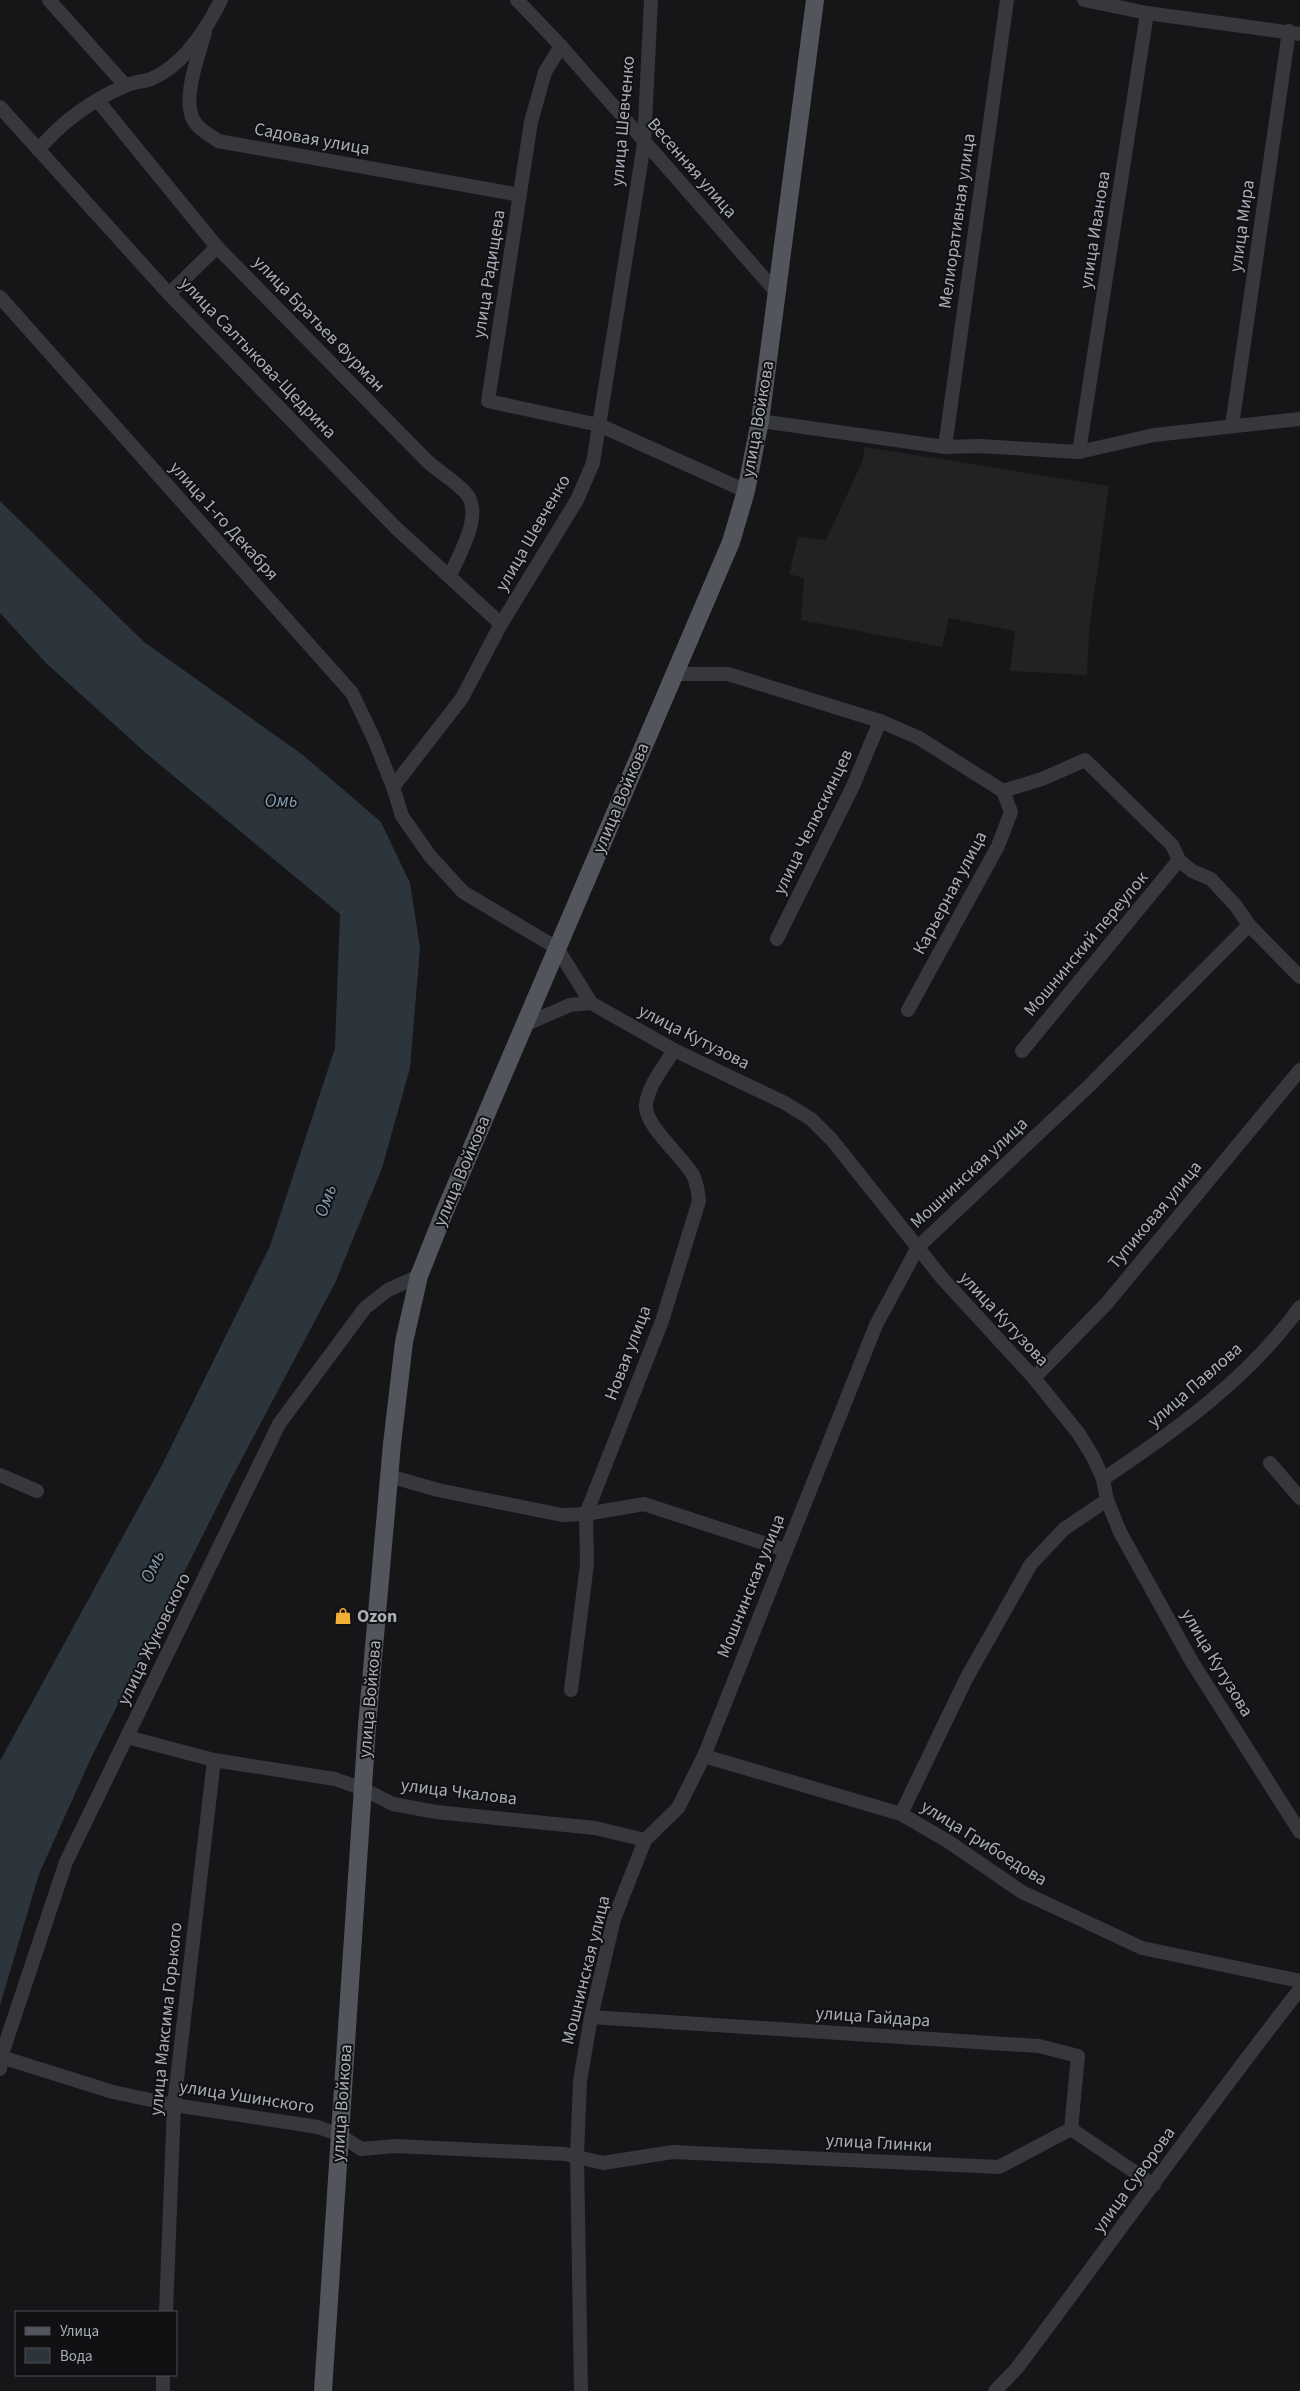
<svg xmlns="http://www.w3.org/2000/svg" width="1300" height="2391" viewBox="0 0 1300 2391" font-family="'Source Sans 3',sans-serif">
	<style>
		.built { fill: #222225 }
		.water { fill: #2c353c }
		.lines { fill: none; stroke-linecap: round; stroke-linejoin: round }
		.minor { stroke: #37383d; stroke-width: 14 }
		.major { stroke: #53555c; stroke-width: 18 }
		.labels { text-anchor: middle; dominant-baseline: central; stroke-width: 4; stroke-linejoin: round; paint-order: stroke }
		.street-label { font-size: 18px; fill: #a8adb8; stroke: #111113 }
		.poi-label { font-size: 18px; font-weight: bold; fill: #a8adb8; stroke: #111113; text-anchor: start }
		.water-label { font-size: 19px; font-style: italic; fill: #7f9bb3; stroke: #111113 }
	</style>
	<rect width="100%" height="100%" fill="#161618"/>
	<path class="built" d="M865 447 1109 486 1089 631 1087 675 1010 671 1015 631 949 618 942 647 801 620 804 578 789 574 798 537 826 540 862 462Z"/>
	<path class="water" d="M0 501 144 642 303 755 381 822 410 883 420 948 410 1068 382 1168 335 1283 231 1479 91 1758 39 1874 0 2005V1761L162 1465 270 1246 335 1048 340 914 147 754 46 663 0 613Z"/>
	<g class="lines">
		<g class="minor">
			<path d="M49 0 125 85"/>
			<path d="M517 0 561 46 778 294"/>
			<path d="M651 0 644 144 593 463 577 500 501 624 462 698 393 787 402 816 430 856 463 892 557 948 591 1003 674 1050 785 1103 811 1119 832 1140 942 1278 1034 1378 1079 1434 1093 1457 1103 1479 1107 1500 1120 1532 1192 1662 1300 1832"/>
			<path d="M1084 0 1147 13 1300 34"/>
			<path d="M205 32C199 55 181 100 194 121 199 130 210 135 218 141L520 195"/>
			<path d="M561 46 545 72 531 122 488 401 599 425 746 491"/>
			<path d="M98 101 217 247 428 462C440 472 454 481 465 492 485 513 459 554 450 576"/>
			<path d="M0 107 169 294 395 527 501 624"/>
			<path d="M38 150C61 123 92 100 125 86 133 82 142 82 151 79 184 65 206 30 221 0"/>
			<path d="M169 294 217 247"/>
			<path d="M0 297 352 693 374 739 393 787"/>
			<path d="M760 421 945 447 979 446 1079 452 1154 435 1300 419"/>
			<path d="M1232 426 1289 31"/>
			<path d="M945 447 1007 0"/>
			<path d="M1079 452 1147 13"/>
			<path d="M675 674H728L880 721 919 738 1003 791 1042 779 1085 760 1172 845 1179 860 1192 871 1211 879 1236 906 1249 925 1300 977"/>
			<path d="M777 939 853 786 880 721"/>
			<path d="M908 1010 998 846 1011 812 1003 791"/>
			<path d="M524 1025 570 1005 591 1003"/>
			<path d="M1022 1051 1179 860"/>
			<path d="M1034 1378 1107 1303 1300 1070"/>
			<path d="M1270 1463 1300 1498"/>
			<path d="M0 1475 37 1491"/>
			<path d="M389 1476 438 1490 562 1515 586 1514 644 1504 785 1550"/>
			<path d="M1103 1479C1175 1431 1249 1378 1300 1307"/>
			<path d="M571 1690 587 1564 586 1514 662 1321 699 1201C698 1191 697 1183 693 1175 683 1157 644 1125 646 1105 648 1085 664 1067 674 1050"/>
			<path d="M127 1737 214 1760 335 1779 363 1789 393 1804 436 1812 595 1828 645 1840"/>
			<path d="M704 1756 901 1814 949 1842 1022 1892 1142 1948 1300 1981"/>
			<path d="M901 1814 966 1679 1031 1564 1064 1529 1107 1500"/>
			<path d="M591 2017 1039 2046 1078 2056 1071 2129"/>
			<path d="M1 2057 113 2092 174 2105 318 2127 340 2135 361 2149 396 2146 565 2154 603 2163 673 2152 999 2167 1071 2129 1154 2185"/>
			<path d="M0 2069 1 2057 66 1862 279 1424 365 1308 388 1290 419 1276"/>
			<path d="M166 2312 174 2105 214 1760"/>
			<path d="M163 2391V2375"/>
			<path d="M581 2391 577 2155 580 2081 591 2017 614 1919 645 1840 678 1808 704 1756 876 1325 918 1247 1090 1085 1249 925"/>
			<path d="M995 2391 1017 2368C1112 2242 1203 2113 1300 1989"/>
		</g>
		<path class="major" d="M323 2391 367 1726 392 1444 404 1342 419 1276 444 1213 731 542 746 491 760 421 815 0"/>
	</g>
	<defs>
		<g id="shop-bare" transform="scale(1.35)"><path d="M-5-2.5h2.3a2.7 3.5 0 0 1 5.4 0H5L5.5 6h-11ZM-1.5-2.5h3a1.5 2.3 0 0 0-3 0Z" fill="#f2b134" stroke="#111113" stroke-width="2.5" paint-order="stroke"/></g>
	</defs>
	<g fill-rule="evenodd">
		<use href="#shop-bare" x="343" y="1616"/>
	</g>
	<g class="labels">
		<g class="street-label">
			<text transform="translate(623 121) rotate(-85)">улица Шевченко</text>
			<text transform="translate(312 139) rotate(10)">Садовая улица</text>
			<text transform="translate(692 168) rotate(49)">Весенняя улица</text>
			<text transform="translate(957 221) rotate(-82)">Мелиоративная улица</text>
			<text transform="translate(1242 226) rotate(-82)">улица Мира</text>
			<text transform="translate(1095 230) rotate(-81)">улица Иванова</text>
			<text transform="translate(489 274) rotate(-81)">улица Радищева</text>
			<text transform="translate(319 324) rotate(46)">улица Братьев Фурман</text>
			<text transform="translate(258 358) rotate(46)">улица Салтыкова-Щедрина</text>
			<text transform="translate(758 419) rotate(-80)">улица Войкова</text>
			<text transform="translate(224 521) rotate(48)">улица 1-го Декабря</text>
			<text transform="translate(533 533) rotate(-60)">улица Шевченко</text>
			<text transform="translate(621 798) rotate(-67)">улица Войкова</text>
			<text transform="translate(813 822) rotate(-64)">улица Челюскинцев</text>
			<text transform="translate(950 893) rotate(-62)">Карьерная улица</text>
			<text transform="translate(1086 944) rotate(-50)">Мошнинский переулок</text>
			<text transform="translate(694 1037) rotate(27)">улица Кутузова</text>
			<text transform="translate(462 1171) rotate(-67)">улица Войкова</text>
			<text transform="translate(969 1173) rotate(-43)">Мошнинская улица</text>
			<text transform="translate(1155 1215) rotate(-50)">Тупиковая улица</text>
			<text transform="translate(1004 1319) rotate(47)">улица Кутузова</text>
			<text transform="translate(628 1353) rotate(-69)">Новая улица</text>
			<text transform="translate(1195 1385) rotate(-41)">улица Павлова</text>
			<text transform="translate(751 1586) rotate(-68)">Мошнинская улица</text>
			<text transform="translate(154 1639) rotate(-64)">улица Жуковского</text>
			<text transform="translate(1217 1663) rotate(59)">улица Кутузова</text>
			<text transform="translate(370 1699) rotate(-85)">улица Войкова</text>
			<text transform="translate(459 1792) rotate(7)">улица Чкалова</text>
			<text transform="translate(984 1843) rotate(32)">улица Грибоедова</text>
			<text transform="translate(586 1970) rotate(-76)">Мошнинская улица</text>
			<text transform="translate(873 2017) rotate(4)">улица Гайдара</text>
			<text transform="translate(166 2019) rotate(-84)">улица Максима Горького</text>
			<text transform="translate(247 2097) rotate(9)">улица Ушинского</text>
			<text transform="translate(342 2103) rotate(-86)">улица Войкова</text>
			<text transform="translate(879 2143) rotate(3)">улица Глинки</text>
			<text transform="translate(1134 2180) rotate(-54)">улица Суворова</text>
		</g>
		<g class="poi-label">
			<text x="357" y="1616">Ozon</text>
		</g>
		<g class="water-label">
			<text x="281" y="801">Омь</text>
			<text transform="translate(326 1201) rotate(-70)">Омь</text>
			<text transform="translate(153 1567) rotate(-65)">Омь</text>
		</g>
	</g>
	<rect x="15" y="2311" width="162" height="65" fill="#111113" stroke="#4d4f55"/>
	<rect x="25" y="2327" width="25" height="8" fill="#53555c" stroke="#4d4f55"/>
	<text x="60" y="2336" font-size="15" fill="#a8adb8">Улица</text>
	<rect x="25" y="2348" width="25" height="15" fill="#2c353c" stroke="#4d4f55"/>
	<text x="60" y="2361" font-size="15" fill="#a8adb8">Вода</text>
</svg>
